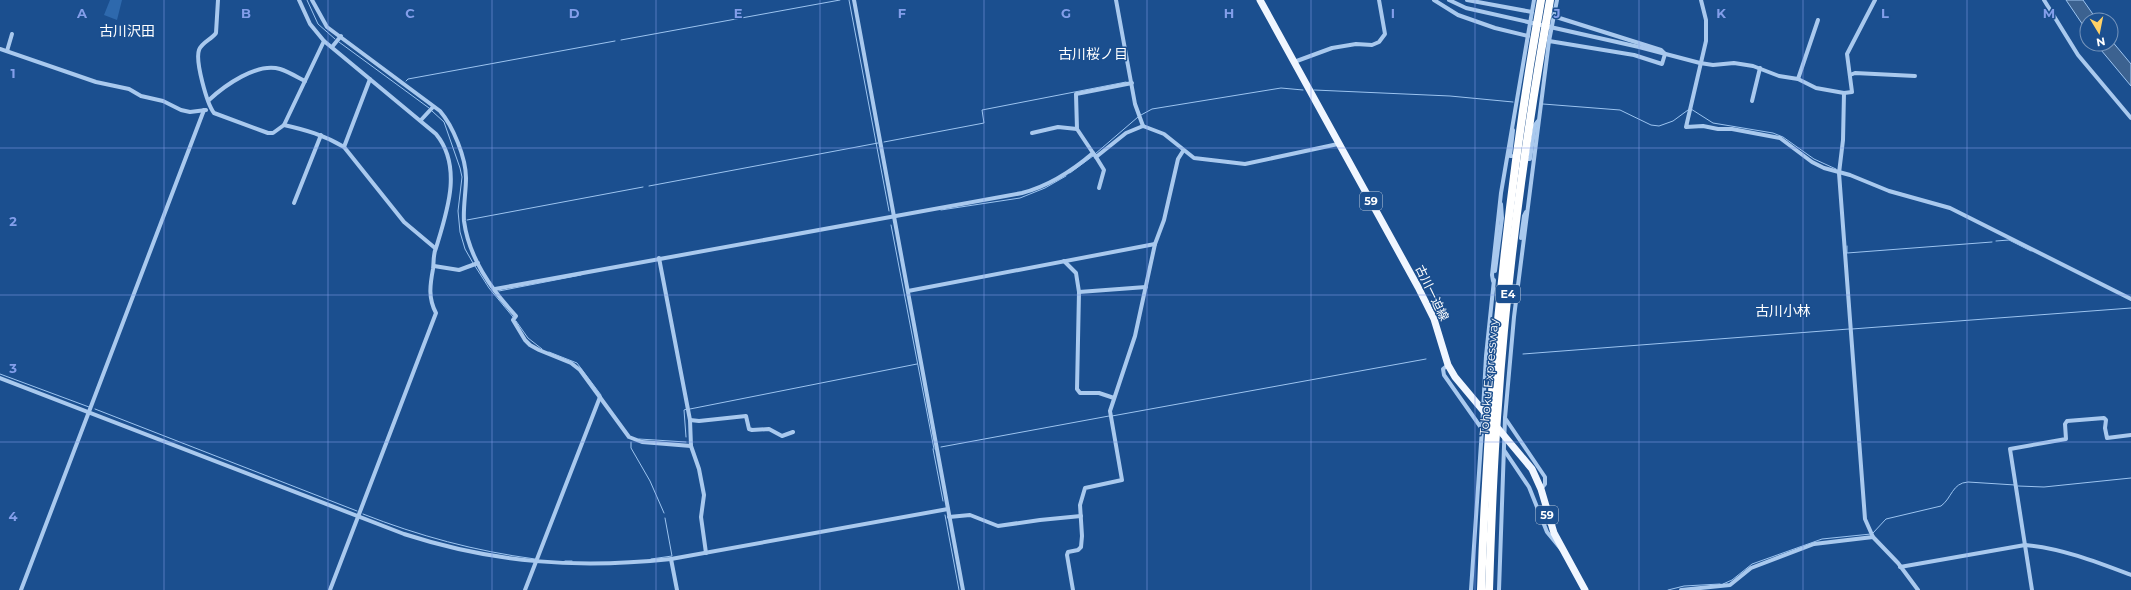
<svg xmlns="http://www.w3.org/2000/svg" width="2131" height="590" viewBox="0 0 2131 590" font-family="Montserrat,'Noto Sans JP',sans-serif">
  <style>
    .green { fill: #2e69ad }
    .water { fill: #3c6290; stroke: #9cc4f0 }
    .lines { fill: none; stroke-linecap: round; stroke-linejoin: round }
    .stream { stroke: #9cc4f0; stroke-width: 1 }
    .minor { stroke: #a9c9ee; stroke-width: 4 }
    .primary { stroke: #f0f6ff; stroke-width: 7 }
    .motorway { stroke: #fff; stroke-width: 8 }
    .grid { fill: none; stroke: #839eea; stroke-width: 1; stroke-opacity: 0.55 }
    .labels { text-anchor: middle; stroke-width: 3; stroke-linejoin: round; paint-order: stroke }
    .shield { fill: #1b4f8f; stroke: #bbcadd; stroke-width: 1 }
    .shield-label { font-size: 11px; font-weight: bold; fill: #fff }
    .street-label { font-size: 12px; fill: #fff; stroke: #1b4f8f }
    .quarter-label { font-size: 14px; fill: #fff; stroke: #1b4f8f }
    .grid-label { font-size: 13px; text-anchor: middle; font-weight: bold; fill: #839eea; stroke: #1b4f8f; stroke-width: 3; stroke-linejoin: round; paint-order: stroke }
  </style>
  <rect width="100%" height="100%" fill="#1b4f8f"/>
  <path class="green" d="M110,0H122L117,20L104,15Z"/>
  <g class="water">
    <path d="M2066,0H2083L2097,20H2087V31Z"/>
    <path d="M2111,40L2131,64V86L2096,44H2111Z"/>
  </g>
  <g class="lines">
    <g class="stream">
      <path d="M307,0L318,24L335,39"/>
      <path d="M849,0L889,211"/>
      <path d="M621,40L840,0"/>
      <path d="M339,42L429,108"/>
      <path d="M406,81L408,79L615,41"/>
      <path d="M1314,90L1450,96L1513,102"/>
      <path d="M1543,104L1620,110L1651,125L1659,126L1673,121L1688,110"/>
      <path d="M1691,109L1713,123L1773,133L1783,137L1814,159L1836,169"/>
      <path d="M432,111L444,122L460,168L462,177L458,211L460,232L465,249L473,263"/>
      <path d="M1141,115L1152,109L1281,88L1303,90"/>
      <path d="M884,142L984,123L982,110L1126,82"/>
      <path d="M1095,154L1138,117"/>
      <path d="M1070,173L1093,156"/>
      <path d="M649,186L878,143"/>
      <path d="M941,210L1020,198L1045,188L1066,176"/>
      <path d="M467,220L643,187"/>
      <path d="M891,225L934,449"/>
      <path d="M1996,241L2009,240L2031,251"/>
      <path d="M1847,246V253L1992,242"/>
      <path d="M475,266L489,288L513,317"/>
      <path d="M499,291L581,275"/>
      <path d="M516,321L528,338L542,349"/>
      <path d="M1852,329L2131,308"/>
      <path d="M549,352L577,363L601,395"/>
      <path d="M1523,354L1849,329"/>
      <path d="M0,374L89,407"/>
      <path d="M95,409L357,511"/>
      <path d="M690,409L917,364"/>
      <path d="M1112,416L1426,359"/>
      <path d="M686,437L684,410L687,409"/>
      <path d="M639,439L686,442"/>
      <path d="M631,442V448L650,481L664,513"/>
      <path d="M941,447L1109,416"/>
      <path d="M933,449L943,501"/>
      <path d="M2018,486L2044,487L2131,478"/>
      <path d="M363,514C419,536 475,551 535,559"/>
      <path d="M945,515L959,590"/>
      <path d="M1873,533L1886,519L1941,506C1952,498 1952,483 1968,482L2015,485"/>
      <path d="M651,559L672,556L665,518"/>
      <path d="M565,561H572"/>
      <path d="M1723,584L1732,580L1752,564L1822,539L1871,534"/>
      <path d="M1668,590L1684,586L1720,584"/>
    </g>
    <g class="minor">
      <path d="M218,0L216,33C211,40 202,42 199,50C195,61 207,104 214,113L268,133H273L284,125C306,130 324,135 344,147L404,222L435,248"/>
      <path d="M299,0L310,24L324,41L436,134C463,167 447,212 436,248C433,254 434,262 433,269C430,285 428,298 436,313L330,590"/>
      <path d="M312,0L327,27L440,111C453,126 466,158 466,178C466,192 463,207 464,221C469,258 491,289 516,316L513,320L525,340L530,345L539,350L571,363L580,370L629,437L642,442L691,446"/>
      <path d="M854,0L963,590"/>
      <path d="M1116,0L1135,104L1143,126"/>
      <path d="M1434,0L1458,15L1495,28L1528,36"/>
      <path d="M1449,0L1466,8L1639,47L1700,63L1713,65L1734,63L1753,66L1779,76L1798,79L1816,88L1844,93L1843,140L1839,173L1865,519L1873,537L1898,563L1918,590"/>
      <path d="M1467,0L1532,12"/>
      <path d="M1701,0L1706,20V41L1686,127L1703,126L1718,129H1732L1780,138L1812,162L1824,168L1850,175L1889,191L1950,208L2131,299"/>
      <path d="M2044,0L2078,55L2131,118"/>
      <path d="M1549,41L1557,0"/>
      <path d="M332,47L341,36"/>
      <path d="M0,49L96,82L129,89L141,96L163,101L181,110L190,112L206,110"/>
      <path d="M7,51L12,34"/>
      <path d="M1294,62L1332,48L1356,44L1372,45L1379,42L1385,34L1379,0"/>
      <path d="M1850,75L1855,73L1915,76"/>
      <path d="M1798,79L1818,20"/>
      <path d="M1844,93L1852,92L1847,54L1875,0"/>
      <path d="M209,100C224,86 257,62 280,69C289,72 297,77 305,81"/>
      <path d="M1752,101L1760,68"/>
      <path d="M421,120L433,107"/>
      <path d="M284,125L324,41"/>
      <path d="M1077,129L1076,94L1132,83"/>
      <path d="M1032,133L1058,127L1077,129L1093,153"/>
      <path d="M344,147L370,79"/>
      <path d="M1512,156H1510L1513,130"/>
      <path d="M1096,157L1104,170L1099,188"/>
      <path d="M1528,159H1530L1535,125L1538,121"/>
      <path d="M294,203L321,135"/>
      <path d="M1521,238L1524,216L1526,212"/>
      <path d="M659,258L690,420L691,446L699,469L704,495L701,517L706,553"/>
      <path d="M1064,261L1076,273L1079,292L1077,389L1080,393H1099L1114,398"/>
      <path d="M434,266L459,270L478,263"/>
      <path d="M1495,271L1502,218L1501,204"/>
      <path d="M1493,281L1492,275L1501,193L1534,0"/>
      <path d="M495,289L1022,193C1049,186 1072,171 1093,153L1096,157L1126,133L1143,126L1164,134L1194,158L1245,164L1338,144"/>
      <path d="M908,291L1155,244"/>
      <path d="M1079,292L1146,287"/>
      <path d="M1448,365L1443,369L1444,375L1482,429L1471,590"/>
      <path d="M0,378L404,534C494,563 577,569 671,559L948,509"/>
      <path d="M690,420L699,421L746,416L749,429L752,430L769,429L782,436L793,432"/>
      <path d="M1482,429L1486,356L1494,280"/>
      <path d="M1504,450L1529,487L1547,532L1561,549"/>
      <path d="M1541,489L1545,484V477L1505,418L1514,317L1549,41L1634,55L1662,64L1665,54L1661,50L1553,16"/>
      <path d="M949,517L970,515L998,526L1040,520L1081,516"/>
      <path d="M671,559L677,590"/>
      <path d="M1900,567L2025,545C2061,548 2097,562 2131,575"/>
      <path d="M21,590L204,110"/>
      <path d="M525,590L600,397"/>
      <path d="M1073,590L1067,555L1068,552L1078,550L1081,547L1082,536L1080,505L1085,488L1122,480L1110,411L1135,336L1155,244L1164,220L1178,159L1183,151"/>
      <path d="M1499,590L1505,418"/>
      <path d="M1681,590L1730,585L1751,568L1814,544L1873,537"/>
      <path d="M2032,590L2010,449L2066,439L2065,424L2067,421L2104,418L2106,420L2105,428L2107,438L2131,435"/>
    </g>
    <path class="primary" d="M1260,0L1418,287L1434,319L1448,365L1455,377L1532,469L1541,489L1554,533L1585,590"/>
    <g class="motorway">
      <path d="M1481,590C1488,392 1506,195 1541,0"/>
      <path d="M1489,590C1491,528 1493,467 1498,405C1507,270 1526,134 1550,0"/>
    </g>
  </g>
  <path class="grid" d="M164,0V590M328,0V590M492,0V590M656,0V590M820,0V590M984,0V590M1147,0V590M1311,0V590M1475,0V590M1639,0V590M1803,0V590M1967,0V590M0,148H2131M0,295H2131M0,442H2131"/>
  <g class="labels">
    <g class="shield">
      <rect x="1360" y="192" width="22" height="18" rx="3"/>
      <rect x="1496" y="285" width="24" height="18" rx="3"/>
      <rect x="1536" y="506" width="22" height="18" rx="3"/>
    </g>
    <g class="shield-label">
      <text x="1371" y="205">59</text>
      <text x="1508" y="298">E4</text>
      <text x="1547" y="519">59</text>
    </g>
    <g class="street-label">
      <text transform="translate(1432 293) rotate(64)" y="4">古川一迫線</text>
      <text transform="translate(1489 377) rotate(-85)" y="4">Tohoku Expressway</text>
    </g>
    <g class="quarter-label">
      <text x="127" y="36">古川沢田</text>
      <text x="1093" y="59">古川桜ノ目</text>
      <text x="1783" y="316">古川小林</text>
    </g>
  </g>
  <g class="grid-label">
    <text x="82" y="18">A</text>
    <text x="246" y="18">B</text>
    <text x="410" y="18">C</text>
    <text x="574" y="18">D</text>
    <text x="738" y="18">E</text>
    <text x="902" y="18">F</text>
    <text x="1066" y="18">G</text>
    <text x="1229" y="18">H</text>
    <text x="1393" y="18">I</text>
    <text x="1557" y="18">J</text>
    <text x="1721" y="18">K</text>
    <text x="1885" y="18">L</text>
    <text x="2049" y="18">M</text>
    <text x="13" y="78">1</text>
    <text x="13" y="226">2</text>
    <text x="13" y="373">3</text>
    <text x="13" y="521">4</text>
  </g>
  <g transform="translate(2099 32) rotate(170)"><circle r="19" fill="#1b4f8f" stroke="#7695bc"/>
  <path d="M0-3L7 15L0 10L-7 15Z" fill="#ffd166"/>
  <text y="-6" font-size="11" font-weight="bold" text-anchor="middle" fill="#ffffff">N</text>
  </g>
</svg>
